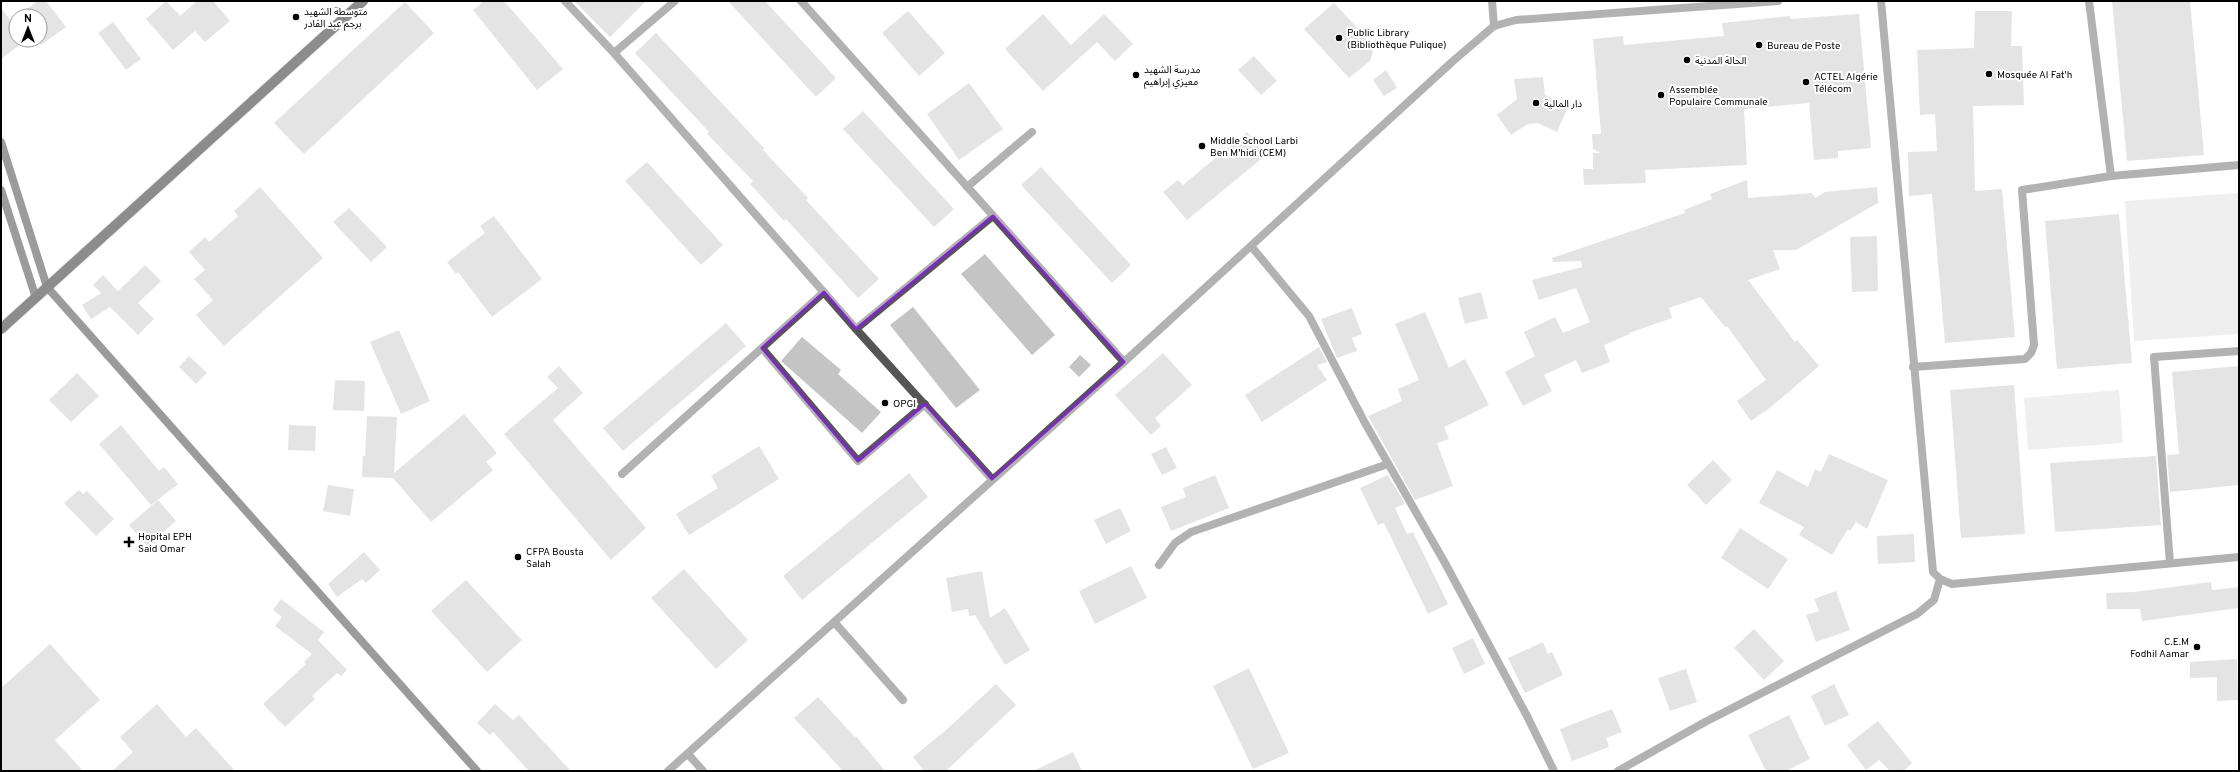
<svg xmlns="http://www.w3.org/2000/svg" width="2240" height="772" viewBox="0 0 2240 772" font-family="Overpass,'Noto Sans Arabic',sans-serif">
  <style>
    .green { fill: #dcdcdc }
    .building { fill: #c4c4c4 }
    .lines { fill: none; stroke-linecap: round; stroke-linejoin: round }
    .primary-casing { stroke: #dbdbdb; stroke-width: 12 }
    .street { stroke: #555; stroke-width: 8 }
    .secondary { stroke: #222; stroke-width: 8 }
    .primary { stroke: #000; stroke-width: 10 }
    .marked { fill: none; stroke: #7b2cbf; stroke-width: 3; stroke-linejoin: round }
    .poi-dot { fill: #000; stroke: #fff; stroke-width: 1.5 }
    .labels { text-anchor: middle; stroke-width: 4; stroke-linejoin: round; paint-order: stroke }
    .poi-label { font-size: 10px; fill: #000; stroke: #fff; text-anchor: start }
  </style>
  <rect width="100%" height="100%" fill="#fff"/>
  <g class="green">
    <path d="M2239,193V334L2134,341L2125,201Z"/>
    <path d="M2119,390L2123,443L2028,450L2024,398Z"/>
  </g>
  <g class="building">
    <path d="M38,1H46L66,27L41,45L37,40H40V16H17Z"/>
    <path d="M166,1L180,16L197,1H213L230,21L205,42L195,31L173,50L146,19Z"/>
    <path d="M484,1H504L563,69L537,90L473,10Z"/>
    <path d="M574,1H646L610,37Z"/>
    <path d="M728,1H765L836,78L816,97Z"/>
    <path d="M2112,1H2190L2204,155L2127,161Z"/>
    <path d="M405,2L434,33L304,154L274,123Z"/>
    <path d="M1334,3L1364,35L1373,52L1370,61L1349,78L1304,29Z"/>
    <path d="M1,8L11,21L16,17V40H26L1,59Z"/>
    <path d="M908,11L945,53L919,76L882,33Z"/>
    <path d="M1975,11H2012L2011,46H2022L2024,105L1973,106L1975,191L2002,189L2015,337L1945,343L1932,194L1909,196L1908,152L1937,151L1935,114L1920,115L1917,50L1974,48Z"/>
    <path d="M1043,14L1071,45L1104,14L1133,44L1115,61L1097,42L1043,91L1005,49Z"/>
    <path d="M1859,14L1871,148L1838,151V158L1814,160L1809,103L1744,109L1747,165L1645,170L1646,183L1584,185L1583,169H1593V153H1601L1593,149L1592,134H1601L1593,39L1623,36L1624,45L1724,36L1722,23L1790,16V19Z"/>
    <path d="M113,22L141,59L126,70L98,33Z"/>
    <path d="M656,33L764,148L763,150L808,198L806,200L879,279L858,298L786,219L784,221L750,184L753,181L707,134L709,132L635,53Z"/>
    <path d="M1254,56L1277,81L1261,95L1238,70Z"/>
    <path d="M1386,70L1397,88L1384,96L1373,80Z"/>
    <path d="M1543,77L1545,95L1568,107L1557,132L1538,123L1528,124L1511,135L1497,115L1517,99L1514,79Z"/>
    <path d="M969,83L1003,129L959,160L927,114Z"/>
    <path d="M863,111L954,209L934,227L843,129Z"/>
    <path d="M1247,132L1266,155L1187,220L1163,192L1178,180L1183,185Z"/>
    <path d="M647,162L723,245L701,265L625,181Z"/>
    <path d="M1041,167L1131,265L1112,283L1021,185Z"/>
    <path d="M1747,180L1748,198L1812,193L1815,198L1825,192L1877,187L1878,203L1796,250H1773L1780,269L1748,280L1795,342L1797,340L1819,366L1771,407L1751,421L1737,401L1766,380L1727,326L1725,327L1701,297L1669,308L1672,318L1629,333L1630,334L1604,345L1610,362L1582,373L1576,360L1544,375L1552,391L1523,406L1505,372L1535,356L1524,332L1555,317L1563,333L1590,322L1576,288L1539,300L1532,280L1582,267L1581,261L1553,262L1552,258L1685,213L1684,210L1712,199L1710,194Z"/>
    <path d="M260,187L323,258L224,346L196,315L213,300L194,279L205,270L189,252L205,237L209,242L238,216L234,211Z"/>
    <path d="M349,208L387,247L371,262L333,222Z"/>
    <path d="M2119,214L2132,363L2057,369L2045,221Z"/>
    <path d="M494,216L542,279L492,317L458,272L456,274L447,262L485,233L480,226Z"/>
    <path d="M1877,236L1878,291L1852,292L1850,237Z"/>
    <path d="M985,254L1055,335L1032,355L961,274Z"/>
    <path d="M145,265L161,281L138,303L154,319L138,335L110,307L91,319L82,305L101,293L93,285L103,275L118,291Z"/>
    <path d="M1481,292L1488,318L1465,324L1458,298Z"/>
    <path d="M913,307L980,390L956,408L890,325Z"/>
    <path d="M1352,308L1362,334L1352,338L1357,351L1337,358L1321,319Z"/>
    <path d="M1425,312L1449,368L1465,359L1489,405L1444,427L1449,439L1437,443L1453,486L1415,500L1368,416L1402,401L1398,389L1419,380L1395,324Z"/>
    <path d="M726,323L746,346L623,451L603,428Z"/>
    <path d="M399,330L430,401L401,414L370,342Z"/>
    <path d="M802,337L841,370L838,374L881,412L862,433L781,361Z"/>
    <path d="M1319,347L1327,362L1317,365L1327,380L1262,422L1245,395Z"/>
    <path d="M1163,353L1192,385L1155,418L1161,426L1151,435L1115,395Z"/>
    <path d="M1080,355L1091,365L1079,377L1069,367Z"/>
    <path d="M189,356L207,373L196,384L179,367Z"/>
    <path d="M559,366L583,393L553,420L646,528L611,560L504,434L558,388L547,377Z"/>
    <path d="M2239,366V485L2170,492L2167,455L2179,454L2172,372Z"/>
    <path d="M77,373L99,396L71,422L49,400Z"/>
    <path d="M335,380L365,381L364,411L333,410Z"/>
    <path d="M2014,385L2025,534L1961,538L1950,390Z"/>
    <path d="M464,414L497,453L486,462L493,470L431,522L393,478L362,477L363,456H365L367,416L397,417L394,473Z"/>
    <path d="M121,425L159,471L164,467L178,484L151,505L99,444Z"/>
    <path d="M289,425L316,426L315,451L288,450Z"/>
    <path d="M759,446L779,479L689,535L676,514L718,488L711,476Z"/>
    <path d="M1166,447L1177,468L1162,475L1151,454Z"/>
    <path d="M1829,454L1888,480L1867,529L1856,522L1850,531L1848,529L1832,555L1799,535L1804,527L1759,503L1777,470L1808,487L1815,469L1821,472Z"/>
    <path d="M2156,456L2161,525L2055,532L2050,463Z"/>
    <path d="M1713,460L1732,480L1706,505L1687,485Z"/>
    <path d="M909,473L928,497L802,600L783,576Z"/>
    <path d="M1215,475L1229,508L1171,531L1161,507L1186,497L1183,488Z"/>
    <path d="M1388,475L1405,504L1395,508L1407,534L1413,532L1448,604L1428,614L1384,523L1378,525L1360,488Z"/>
    <path d="M328,485L354,489L350,516L323,511Z"/>
    <path d="M79,490L83,494L87,491L114,519L96,536L64,503Z"/>
    <path d="M158,500L176,521L147,546L129,525Z"/>
    <path d="M1120,508L1131,531L1106,544L1094,520Z"/>
    <path d="M1740,528L1788,559L1768,589L1721,558Z"/>
    <path d="M1914,534L1915,562L1878,564L1877,536Z"/>
    <path d="M364,552L380,570L366,583L362,579L337,597L328,584Z"/>
    <path d="M1131,566L1147,598L1095,624L1079,591Z"/>
    <path d="M684,569L748,640L716,669L651,598Z"/>
    <path d="M982,571L990,618L1005,608L1030,650L1005,665L975,615L969,616L968,609L952,612L946,578Z"/>
    <path d="M466,580L522,640L487,672L431,611Z"/>
    <path d="M2211,582L2212,590L2239,587V608L2142,621L2140,609H2107L2106,593L2134,592Z"/>
    <path d="M1836,591L1850,630L1816,642L1806,615L1819,611L1814,599Z"/>
    <path d="M281,599L324,632L318,640L347,670L341,676L337,673L312,696L315,699L285,727L263,704L306,664L304,662L312,654L275,626L282,617L273,610Z"/>
    <path d="M1754,629L1784,661L1764,680L1734,648Z"/>
    <path d="M1473,638L1485,664L1464,674L1452,648Z"/>
    <path d="M1543,642L1548,654L1552,652L1563,675L1525,693L1508,658Z"/>
    <path d="M50,644L100,700L55,740L83,771H1V688Z"/>
    <path d="M2237,659L2238,700L2217,701V677L2190,678V662Z"/>
    <path d="M1249,668L1289,753L1253,769L1213,686Z"/>
    <path d="M1686,669L1697,702L1670,711L1658,678Z"/>
    <path d="M996,684L1016,705L946,771H924L913,757L946,730Z"/>
    <path d="M1834,684L1849,715L1825,726L1811,696Z"/>
    <path d="M818,697L855,737L856,736L885,771H843L794,718Z"/>
    <path d="M157,704L186,737L196,728L235,771H112L133,752L120,737Z"/>
    <path d="M495,704L513,720L519,715L571,771H529L493,732L490,735L477,723Z"/>
    <path d="M1612,709L1622,732L1606,738L1609,747L1572,761L1560,729Z"/>
    <path d="M1789,715L1810,759L1786,771H1766L1748,735Z"/>
    <path d="M1878,721L1912,763L1904,771H1890L1879,760L1866,770L1847,745Z"/>
    <path d="M1073,752L1082,771H1033Z"/>
  </g>
  <g class="lines">
    <g class="primary-casing">
      <path id="primary" d="M1,329L363,1"/>
    </g>
    <g class="street">
      <path d="M565,1L614,53L856,329L992,479"/>
      <path d="M801,1L1124,362"/>
      <path d="M1492,1L1494,26"/>
      <path d="M1881,1L1933,572L1940,579L1952,584L2239,557"/>
      <path d="M2089,1L2111,176"/>
      <path d="M614,53L675,1"/>
      <path d="M967,187L1032,132"/>
      <path d="M1251,246L1309,316L1365,423L1445,563L1527,716L1554,771"/>
      <path d="M856,329L993,216"/>
      <path d="M762,348L858,461L925,404"/>
      <path d="M1913,367L2025,359L2031,353L2034,345L2022,190L2111,176L2239,165"/>
      <path d="M622,474L824,292"/>
      <path d="M2170,563L2154,357L2239,351"/>
      <path d="M1159,565L1175,543L1191,532L1388,464"/>
      <path d="M835,623L903,700"/>
      <path d="M688,754L703,771"/>
      <path d="M668,771L1124,362L1453,61L1494,26L1516,20L1778,1"/>
      <path d="M1618,771L1705,722L1917,614L1934,600L1940,579"/>
    </g>
    <g class="secondary">
      <path d="M1,142L47,287L477,771"/>
      <path d="M1,190L36,298"/>
    </g>
    <use href="#primary" class="primary"/>
  </g>
  <path d="M0 0H2240V772H0ZM993,216L1124,362L992,479L925,404L858,461L762,348L824,292L856,329Z" fill="#fff" fill-opacity=".55" fill-rule="evenodd"/>
  <path class="marked" d="M993,216L1124,362L992,479L925,404L858,461L762,348L824,292L856,329Z"/>
  <g class="poi-dot">
    <circle cx="296" cy="17" r="4"/>
    <circle cx="1339" cy="38" r="4"/>
    <circle cx="1759" cy="45" r="4"/>
    <circle cx="1687" cy="60" r="4"/>
    <circle cx="1989" cy="74" r="4"/>
    <circle cx="1136" cy="75" r="4"/>
    <circle cx="1806" cy="82" r="4"/>
    <circle cx="1661" cy="95" r="4"/>
    <circle cx="1536" cy="103" r="4"/>
    <circle cx="1202" cy="146" r="4"/>
    <circle cx="885" cy="403" r="4"/>
    <path d="M127 536h4v4h4v4h-4v4h-4v-4h-4v-4h4z"/>
    <circle cx="518" cy="557" r="4"/>
    <circle cx="2197" cy="647" r="4"/>
  </g>
  <g class="labels">
    <g class="poi-label">
      <text x="304" y="15">متوسطة الشهيد<tspan x="304" dy="12">برجم عبد القادر</tspan></text>
      <text x="1347" y="36">Public Library<tspan x="1347" dy="12">(Bibliothèque Pulique)</tspan></text>
      <text x="1767" y="49">Bureau de Poste</text>
      <text x="1695" y="64">الحالة المدنية</text>
      <text x="1144" y="73">مدرسة الشهيد<tspan x="1144" dy="12">معيزي إبراهيم</tspan></text>
      <text x="1997" y="78">Mosquée Al Fat'h</text>
      <text x="1814" y="80">ACTEL Algérie<tspan x="1814" dy="12">Télécom</tspan></text>
      <text x="1669" y="93">Assemblée<tspan x="1669" dy="12">Populaire Communale</tspan></text>
      <text x="1544" y="107">دار المالية</text>
      <text x="1210" y="144">Middle School Larbi<tspan x="1210" dy="12">Ben M'hidi (CEM)</tspan></text>
      <text x="893" y="407">OPGI</text>
      <text x="138" y="540">Hopital EPH<tspan x="138" dy="12">Said Omar</tspan></text>
      <text x="526" y="555">CFPA Bousta<tspan x="526" dy="12">Salah</tspan></text>
      <text x="2189" y="645" text-anchor="end">C.E.M<tspan x="2189" dy="12">Fodhil Aamar</tspan></text>
    </g>
  </g>
  <rect width="2240" height="772" fill="none" stroke="#000000" stroke-width="4"/>
  <g transform="translate(28 28)"><circle r="19" fill="#ffffff" stroke="#999999"/>
  <path d="M0-3L7 15L0 10L-7 15Z" fill="#000000"/>
  <text y="-6" font-size="11" font-weight="bold" text-anchor="middle" fill="#000000">N</text>
  </g>
</svg>
